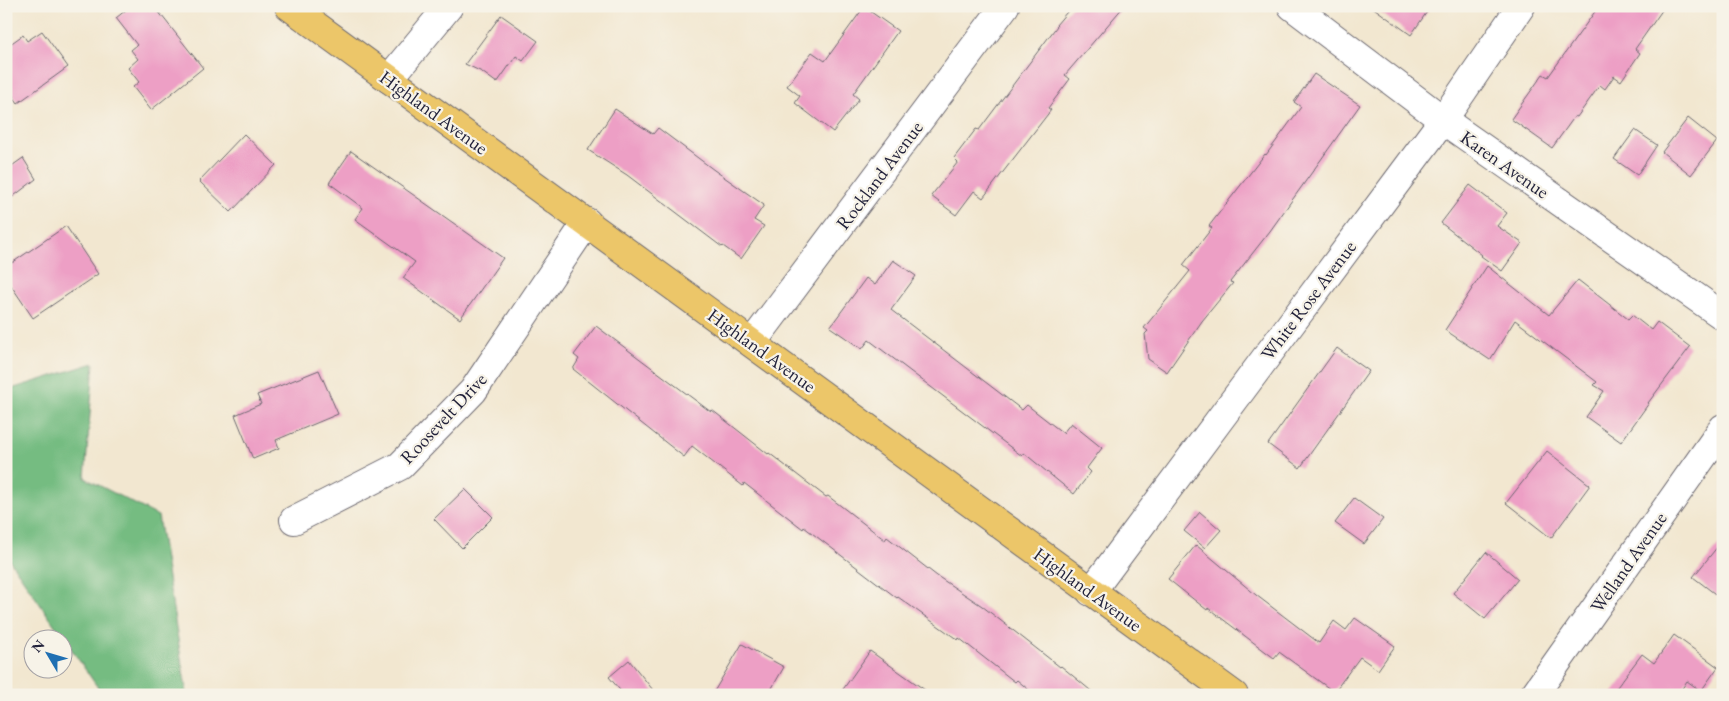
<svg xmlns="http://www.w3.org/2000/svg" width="1729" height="701" viewBox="0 0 1729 701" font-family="'EB Garamond',serif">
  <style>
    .forest { fill: #74bc81; stroke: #4b6f5e }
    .building { fill: #ed9fc5 }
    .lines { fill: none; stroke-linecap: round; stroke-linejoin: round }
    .minor-casing { stroke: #6b676f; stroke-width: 30 }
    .major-casing { stroke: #6b676f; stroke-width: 30 }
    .minor { stroke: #fff; stroke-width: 28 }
    .major { stroke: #ecc669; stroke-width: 28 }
    .labels { text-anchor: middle; stroke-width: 4.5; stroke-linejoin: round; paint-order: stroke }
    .street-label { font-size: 19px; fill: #22223b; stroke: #f7f3e8 }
  </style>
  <rect width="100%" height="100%" fill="#f7f3e8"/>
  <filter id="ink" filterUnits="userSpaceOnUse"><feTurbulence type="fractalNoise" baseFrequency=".02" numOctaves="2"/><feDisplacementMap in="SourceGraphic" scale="10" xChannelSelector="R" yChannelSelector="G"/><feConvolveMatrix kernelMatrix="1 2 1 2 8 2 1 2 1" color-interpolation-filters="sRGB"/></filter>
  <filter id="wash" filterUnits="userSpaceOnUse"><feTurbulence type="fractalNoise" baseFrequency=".0096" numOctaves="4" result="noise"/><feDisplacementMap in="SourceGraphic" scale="20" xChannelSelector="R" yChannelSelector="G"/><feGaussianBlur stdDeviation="1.12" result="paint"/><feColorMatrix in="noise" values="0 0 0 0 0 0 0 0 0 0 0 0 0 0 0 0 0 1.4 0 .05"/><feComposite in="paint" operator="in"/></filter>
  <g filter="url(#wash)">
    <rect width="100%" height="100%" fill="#f2e7d0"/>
    <path class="forest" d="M94,363L85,478L158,516L187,695H103L6,555V388L8,390Z"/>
    <g id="blocks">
      <g class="building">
        <path d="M131,6H154L203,68L151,110L133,87L139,82L128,68L138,59L131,50L137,45L116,18Z"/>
        <path d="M1072,6H1124L1065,75L1070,79L1048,108L1051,110L983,198L974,191L956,215L931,196L958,162L954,158L976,129L979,130L1057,26L1056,25Z"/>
        <path d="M1371,6H1431L1411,35Z"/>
        <path d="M1599,6H1665L1635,49L1640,53L1621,81L1614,76L1605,89L1600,85L1577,117L1575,116L1552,148L1511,119L1543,74L1548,77Z"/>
        <path d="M864,7L898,31L853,94L859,99L833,132L795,103L800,96L787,86L812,52L825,61Z"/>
        <path d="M501,15L538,41L523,61L516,56L497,83L482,72L465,64Z"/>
        <path d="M42,31L68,67L18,103L6,86V47L23,35L27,41Z"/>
        <path d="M1314,74L1360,105L1270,231L1230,282L1233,283L1202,321L1167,372L1148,359L1145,334L1148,331L1144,328L1190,271L1183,265L1212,228L1209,226L1265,154L1266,155L1301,107L1294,102Z"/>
        <path d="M615,109L653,134L658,128L714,170L764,205L754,220L764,226L741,259L723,246L722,247L627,175L588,150Z"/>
        <path d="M1688,118L1717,141L1691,175L1662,152Z"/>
        <path d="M1635,130L1657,145L1637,175L1614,159Z"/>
        <path d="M244,134L276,165L231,212L199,181Z"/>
        <path d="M351,151L503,258L460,319L403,278L415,262L355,219L363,208L329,183Z"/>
        <path d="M23,158L36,179L6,202V170Z"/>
        <path d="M1470,185L1507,213L1497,226L1522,243L1502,271L1481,256L1482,255L1441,223Z"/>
        <path d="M66,226L98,274L33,318L6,278V267Z"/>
        <path d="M893,260L916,276L891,310L1022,410L1027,405L1063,433L1071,423L1102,448L1087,468L1091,472L1074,494L1024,453L1022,456L869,340L862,349L830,327L866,278L875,285Z"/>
        <path d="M1487,266L1549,315L1578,280L1628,319L1632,315L1651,330L1657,322L1690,347L1648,403H1649L1621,442L1586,417L1604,391L1594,385L1597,382L1515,320L1490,360L1445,330Z"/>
        <path d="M596,326L711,412L712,410L768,454L769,453L826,497L828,496L885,540L887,537L937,576L982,606L1060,667L1061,666L1096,695H1035L1017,680L1015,682L959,638L958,640L898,597L897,598L804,527L803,529L744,483L743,486L692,446L684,457L573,369L579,359L574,355Z"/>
        <path d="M1337,348L1369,371L1300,468L1268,444Z"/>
        <path d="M319,370L338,414L276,440L279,448L253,459L235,415L261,404L257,395Z"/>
        <path d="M1547,451L1590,485L1551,538L1506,503Z"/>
        <path d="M465,489L493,517L462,548L434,519Z"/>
        <path d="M1354,498L1383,519L1364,544L1335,523Z"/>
        <path d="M1200,512L1221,530L1205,548L1184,531Z"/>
        <path d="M1723,540V600L1693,577Z"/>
        <path d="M1196,545L1256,595L1319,643L1334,621L1346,630L1355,618L1395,646L1378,670L1360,657L1334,692L1279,652L1274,658L1208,608L1207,610L1168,579Z"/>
        <path d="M1486,552L1518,579L1485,619L1453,593Z"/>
        <path d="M1674,635L1718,667L1701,691L1687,681L1678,695H1611L1642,654L1654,663Z"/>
        <path d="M742,644L784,667L768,695H712Z"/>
        <path d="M870,651L932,695H839Z"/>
        <path d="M629,660L657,695H624L609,677Z"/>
      </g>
    </g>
  </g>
  <g filter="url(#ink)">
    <use href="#blocks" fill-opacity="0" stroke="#6b676f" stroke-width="1"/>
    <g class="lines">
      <g class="minor-casing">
        <g id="minor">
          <path d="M1292,6L1443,120L1723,316"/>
          <path d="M389,79L449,6"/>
          <path d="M752,343L1005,6"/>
          <path d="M294,520L400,466L473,391L587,222"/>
          <path d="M1091,592L1443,120L1521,6"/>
          <path d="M1534,695L1723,428"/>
        </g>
      </g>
      <g class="major-casing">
        <path id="major" d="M289,6L1234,695"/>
      </g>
      <use href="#minor" class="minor"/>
      <use href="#major" class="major"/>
    </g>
  </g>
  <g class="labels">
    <g class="street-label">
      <text transform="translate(434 112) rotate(36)" y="7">Highland Avenue</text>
      <text transform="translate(1505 164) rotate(35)" y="7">Karen Avenue</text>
      <text transform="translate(879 175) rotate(-53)" y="7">Rockland Avenue</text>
      <text transform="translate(1308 300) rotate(-53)" y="7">White Rose Avenue</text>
      <text transform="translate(762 350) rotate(36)" y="7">Highland Avenue</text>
      <text transform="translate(443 418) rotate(-47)" y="7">Roosevelt Drive</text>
      <text transform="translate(1628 562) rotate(-55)" y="7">Welland Avenue</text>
      <text transform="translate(1088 589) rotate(36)" y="7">Highland Avenue</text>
    </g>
  </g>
  <rect width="1729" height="701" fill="none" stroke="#f7f3e8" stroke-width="25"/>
  <g transform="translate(48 654) rotate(308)"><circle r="24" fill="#f7f3e8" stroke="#a29fa3"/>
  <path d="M0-4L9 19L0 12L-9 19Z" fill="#1f6fb2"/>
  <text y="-8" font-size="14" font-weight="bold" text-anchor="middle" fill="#22223b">N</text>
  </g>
</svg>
